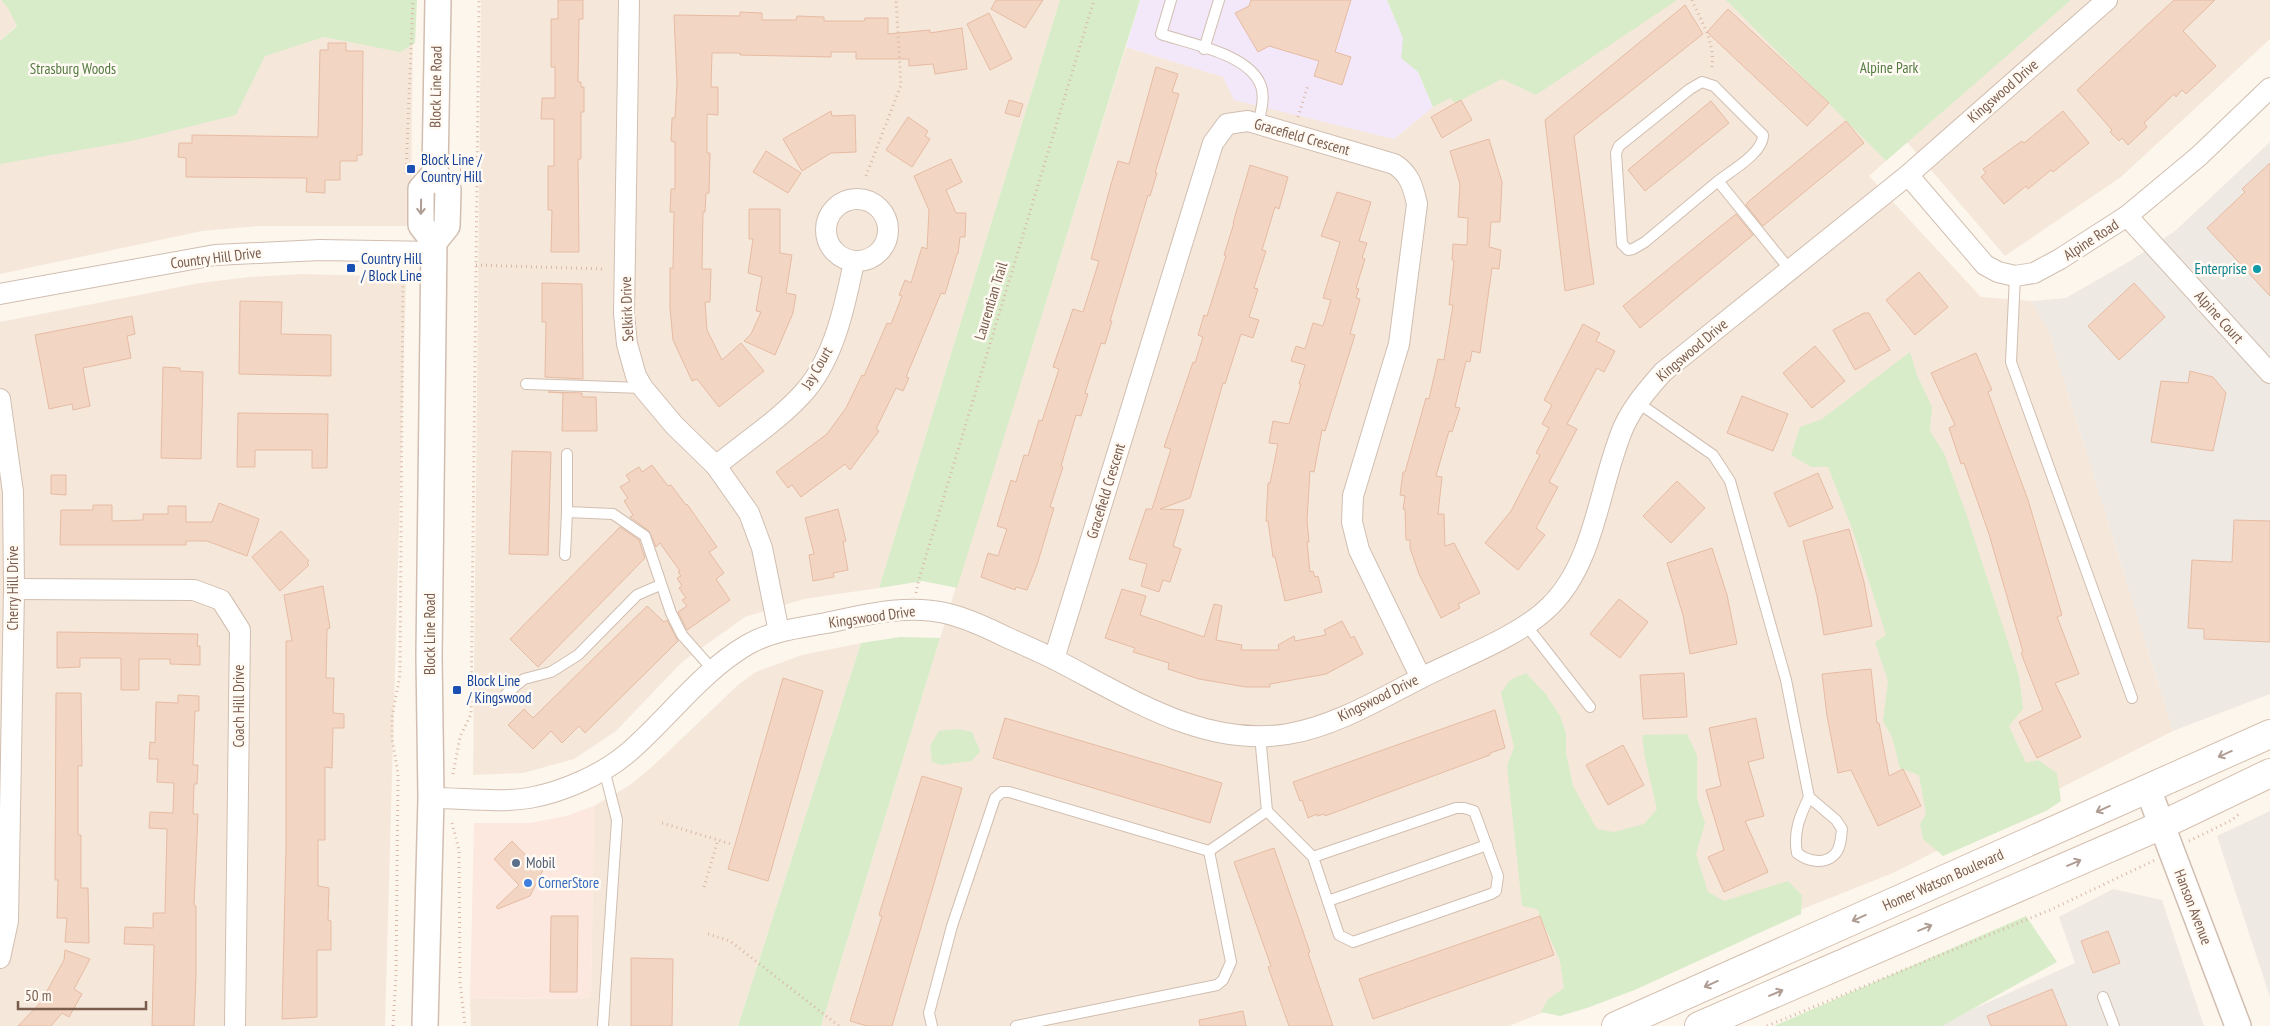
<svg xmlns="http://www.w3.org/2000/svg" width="2270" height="1026" viewBox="0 0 2270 1026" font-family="'PT Sans Narrow',sans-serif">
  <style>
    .residential { fill: #f5e8da }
    .commercial { fill: #fde8e0 }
    .industrial { fill: #efe9e4 }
    .education { fill: #f3e8fa }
    .green { fill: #d8ecc9 }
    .building { fill: #f3d5c3; stroke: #e6bba3 }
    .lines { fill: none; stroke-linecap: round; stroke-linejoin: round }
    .service-casing { stroke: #d1beb0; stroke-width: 12 }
    .minor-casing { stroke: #d1beb0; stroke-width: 22 }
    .tertiary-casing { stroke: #d1beb0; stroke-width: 28 }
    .secondary-casing { stroke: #d6c0b0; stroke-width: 30 }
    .path { stroke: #d9b8a5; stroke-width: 3; stroke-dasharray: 1 4; stroke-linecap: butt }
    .service { stroke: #fff; stroke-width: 10 }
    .minor { stroke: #fff; stroke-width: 20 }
    .tertiary { stroke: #fff; stroke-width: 25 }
    .secondary { stroke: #fff; stroke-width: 28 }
    .oneway { stroke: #af9d94 }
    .transit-dot { fill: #1a4fb4; stroke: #fffaf3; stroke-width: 2 }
    .culture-dot { fill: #0f9aa8; stroke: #fffaf3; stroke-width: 2 }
    .service-dot { fill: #5c6f8a; stroke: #fffaf3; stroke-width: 2 }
    .shop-dot { fill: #3f7fe0; stroke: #fffaf3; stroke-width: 2 }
    .labels { text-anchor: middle; stroke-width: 5; stroke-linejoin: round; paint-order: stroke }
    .park-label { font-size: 15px; fill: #537a41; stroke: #fffaf3 }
    .street-label { font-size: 15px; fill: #7a5c4d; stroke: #fffaf3 }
    .transit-label { font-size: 15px; fill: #164399; stroke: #fffaf3; text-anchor: start }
    .culture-label { font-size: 15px; fill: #0d838f; stroke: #fffaf3; text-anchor: end }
    .service-label { font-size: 15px; fill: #4e5e75; stroke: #fffaf3; text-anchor: start }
    .shop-label { font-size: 15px; fill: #366cbe; stroke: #fffaf3; text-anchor: start }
  </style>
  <rect width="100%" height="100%" fill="#fdf6ec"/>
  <g class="residential">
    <path d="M0,0H13L27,16L0,41Z"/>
    <path d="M413,0L411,220L406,226H258L202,231L0,274V146L163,14Z"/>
    <path d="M481,0H1060L879,588L804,599L745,617L682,662L616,731L574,759L523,773L473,775Z"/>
    <path d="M1628,0H1727L1886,161L1869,176L1981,297L2031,301L2048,329L2173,731L1893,873L1509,1026H821L940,638L1126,47L1224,77L1394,139L1433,107Z"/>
    <path d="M2071,0H2270V39L2121,177L2005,256L1907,142Z"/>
    <path d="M302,274L406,277L385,1026H0V322L200,283L249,277Z"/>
    <path d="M861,643L738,1026H471L470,999L591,998L594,806L630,785L653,766L739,684L756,672L802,655Z"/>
  </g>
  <path class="commercial" d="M594,806L591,998L470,999L474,823H530L566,816Z"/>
  <g class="industrial">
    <path d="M2270,142V694L2173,731L2048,329L2031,301L2066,298L2130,261L2175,231Z"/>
    <path d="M2270,811V997L2217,836Z"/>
    <path d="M2113,889L2162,900L2204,1026H1936L2075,963L2059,917Z"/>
  </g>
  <path class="education" d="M1140,0H1387L1433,107L1394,139L1234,100L1223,77L1126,47Z"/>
  <g class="green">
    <path d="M1,0H417L415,43L400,52L324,37L265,56L236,115L132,141L0,164V41L17,26L8,8Z"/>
    <path d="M1060,0H1140L957,588L923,581L879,588Z"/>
    <path d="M1387,0H1677L1536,95L1502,79L1455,103L1450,98L1433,107L1418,72L1401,58L1403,38Z"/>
    <path d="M1726,0H2071L1886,161Z"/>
    <path d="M1910,352L1917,375L1932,407L1930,431L1944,453L1966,513L2019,676L2023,709L2009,726L2026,763L2038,760L2057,773L2061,801L2046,811L1943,856L1923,839L1920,824L1926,814L1919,775L1900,768L1892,737L1883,721L1888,681L1875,642L1886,635L1853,531L1828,467H1811L1791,455L1800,427L1822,419Z"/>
    <path d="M900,637L940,638L821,1026H738L861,643Z"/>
    <path d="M1526,673L1545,693L1560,716L1566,733V753L1573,786L1597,829L1614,832L1644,824L1657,809L1645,758L1642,735L1687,734L1697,755V799L1705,823L1696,854L1708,892L1724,901L1788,881L1802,895L1801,914L1637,989L1587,1008L1560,1016L1541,1012L1548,999L1564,988L1560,961L1537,909L1522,906L1507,766L1514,747L1501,693L1510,680Z"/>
    <path d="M958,729L972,732L980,751L972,761L941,765L932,762L930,746L939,731Z"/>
    <path d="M2026,916L2057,962L1942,1026H1774Z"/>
  </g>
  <g class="building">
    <path d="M558,0H583V19H579L578,82H581V87H584V112H581V159H578L579,252H551L552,210H548V166H554V119H541L542,98H555V67H551V19H558Z"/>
    <path d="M996,0H1043L1025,28L991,9Z"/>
    <path d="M1251,0H1351L1335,52L1351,57L1342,85L1314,76L1319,61L1269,46L1258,52L1235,13L1249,6Z"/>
    <path d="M2174,0H2215L2183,31L2216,66L2186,94L2182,90L2176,97L2174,94L2144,123L2147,127L2128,145L2122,138L2119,141L2110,132L2112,130L2077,90Z"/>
    <path d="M1685,5L1703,34L1574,136L1594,284L1565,291L1545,120Z"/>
    <path d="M1728,9L1829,103L1807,126L1707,32Z"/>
    <path d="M740,12L762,13V20H796L797,16L824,17V21H864L865,18H888V34L930,30V33L962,28L967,69L935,74L933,64L909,66V59H856V52H831V57L740,55V53H712L711,87H718V115L707,114V153H710L709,193H706L705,212H703L702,269H711L710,302H705L707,330L722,360L741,343L764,371L719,407L697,379L692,381L673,340L670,308V268H673L674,212H670L671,189H675V142L671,141L672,118H675L677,83L674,15L740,16Z"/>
    <path d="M989,13L1012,59L990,70L967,24Z"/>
    <path d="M328,43H346V51H363L362,155H357V161H340V180H325V193L306,192L307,178L186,177V158L178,157L179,143H192V135L318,137L320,50H328Z"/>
    <path d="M1156,67L1178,74L1172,92L1179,94L1155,173H1157L1150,196L1148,195L1110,321H1112L1105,344L1101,343L1085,393L1088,394L1081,416L1076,415L1061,466L1063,467L1050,507L1054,508L1037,565L1027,590L1016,587L1015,590L981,577L988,553L998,556L1007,529L997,526L1011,480L1016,482L1024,455L1028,456L1039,420L1042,421L1059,369L1053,367L1073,309L1083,312L1099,261L1091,259L1111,184L1118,161L1129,164Z"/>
    <path d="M1009,100L1023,104L1019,117L1005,113Z"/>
    <path d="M1461,100L1472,120L1442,138L1431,117Z"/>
    <path d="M1711,101L1729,123L1645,191L1628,170Z"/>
    <path d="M831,111L832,116L855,115L856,152L831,153L802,171L783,139Z"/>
    <path d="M2063,111L2089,143L2053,172L2051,170L2028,189L2026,186L2004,204L1981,177L1986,173L1983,169L2022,141L2024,143Z"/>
    <path d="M908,117L928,131L925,136L930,139L912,167L886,150Z"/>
    <path d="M1846,121L1864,143L1763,226L1746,205L1748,202Z"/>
    <path d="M1489,139L1502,182L1500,222H1491L1489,247L1501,250L1499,269L1492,268L1480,353L1472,351L1470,362L1466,361L1455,407L1460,408L1452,432L1449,431L1436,476L1442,477L1438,514H1444L1445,546L1454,543L1480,593L1458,604L1460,608L1441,618L1419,574L1410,548V540H1406L1405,509H1403L1405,496L1400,495L1403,472H1405L1426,398L1429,399L1438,359L1444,360L1453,305H1449L1454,261L1452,260L1453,244L1467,245L1468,218L1458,217L1460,184L1450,151Z"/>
    <path d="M766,151L801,173L788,193L753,172Z"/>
    <path d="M951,159L962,182L946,190L956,213H966L965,237H960L958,254H957L945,294L941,293L906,377L909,378L903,391L896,388L876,429L879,431L850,470L845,464L801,497L792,485L788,488L776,472L827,434L846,408L862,375L864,376L887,323L891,324L902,296L899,295L905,280L911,283L922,247L927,249L929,210L914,176Z"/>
    <path d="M2270,163V296L2207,228L2245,192L2242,189Z"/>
    <path d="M1250,165L1288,177L1279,209L1275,207L1262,250L1266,251L1254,288L1258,289L1249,317L1259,320L1253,338L1241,334L1225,384L1223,383L1190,498L1160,509L1184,510L1173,546L1181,549L1170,582L1163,580L1159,592L1141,586L1147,564L1129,559L1146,509H1152L1171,449L1164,447L1193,362L1195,363L1203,337L1198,335L1204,315L1207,316L1226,256L1224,255L1234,223H1233Z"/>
    <path d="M1337,192L1371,202L1359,241L1367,243L1362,258L1365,259L1356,288L1359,289L1356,298L1360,299L1350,334L1355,335L1325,431L1322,430L1314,472L1310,471L1307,520L1309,542H1307L1310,572L1313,571L1315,577L1318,576L1322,592L1285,601L1275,557H1273L1268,521H1266L1268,483H1270L1278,444L1269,443L1273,421L1289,424L1301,384H1299L1305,365L1291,361L1296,346L1305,349L1313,323L1323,326L1331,300L1323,298L1340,242L1321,236Z"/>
    <path d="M749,209H780V253L792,255L786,293L796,295L793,313L775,355L744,341L751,334L761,312L756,311L762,277L748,273L753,239H749Z"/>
    <path d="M1736,214L1753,235L1640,328L1623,306Z"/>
    <path d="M1919,272L1948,307L1915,335L1886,300Z"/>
    <path d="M542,283L582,284L583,379L545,377L546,322H542Z"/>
    <path d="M2134,283L2165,317L2119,360L2088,326Z"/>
    <path d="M240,301L282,302L281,334L331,335V376L239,374Z"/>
    <path d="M1864,313H1869L1890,350L1855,370L1833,330Z"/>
    <path d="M132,316L135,334L127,336L131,358L83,368L90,406L73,410L72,404L49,409L35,335Z"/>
    <path d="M1583,324L1600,333L1596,341L1615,351L1604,372L1597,368L1567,424L1577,429L1549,482L1558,487L1536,528L1545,535L1518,570L1485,543L1511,511L1540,455L1536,453L1549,428L1542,424L1552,405L1544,400Z"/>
    <path d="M1815,346L1845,381L1812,408L1783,373Z"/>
    <path d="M1976,353L1992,390L1988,392L2028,500L2062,615L2057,617L2079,674L2055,683L2081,737L2037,758L2019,722L2043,710L2021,653L2023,652L1989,534L1964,463L1961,464L1949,428L1955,425L1931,373Z"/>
    <path d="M163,367L180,368V371L203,372L201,459L161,458Z"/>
    <path d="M2190,371L2213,377L2226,393L2213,451L2151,442L2161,381L2188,383Z"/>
    <path d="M548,392L582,393V397H596L597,431H562L563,393Z"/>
    <path d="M1742,396L1788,414L1773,451L1727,433Z"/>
    <path d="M238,413L328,414L327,468H312V450H255V467H237Z"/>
    <path d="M512,451L551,452L548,555L509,554Z"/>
    <path d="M652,465L668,486L671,485L686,505L687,504L717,547L709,552L724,573L716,579L730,600L687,630L678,612L687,606L682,600L686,598L679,588L682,586L677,578L681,576L678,572L680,571L660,543L656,547L649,531L630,517L633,515L624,501L628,498L620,487L630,481L626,475L639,467L642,472Z"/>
    <path d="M1818,473L1833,508L1789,527L1774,493Z"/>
    <path d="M51,475H66V495L51,494Z"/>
    <path d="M1677,481L1705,508L1671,543L1643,516Z"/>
    <path d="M219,503L259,519L247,556L207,541H186V545H60L61,510H93V505H112V521L143,520V514H168V506H186V522H212Z"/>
    <path d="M838,509L846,541L843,542L848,570L833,573L834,577L813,581L809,555L814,554L805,518Z"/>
    <path d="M2234,520L2270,521V642L2204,639V629L2188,628L2192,560L2232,562Z"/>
    <path d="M620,527L639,540L645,558L538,667L510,639Z"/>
    <path d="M1849,529L1864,582L1872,626L1824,635L1817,596L1803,541Z"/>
    <path d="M281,531L309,561L307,563L309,565L280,591L252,557Z"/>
    <path d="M1712,548L1727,595L1737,644L1690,654L1683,615L1667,563Z"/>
    <path d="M323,586L330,628L327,629L326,678H334L333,713L344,714V728H333L332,768L325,767V840H318V886L329,888L328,920L331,921V950H317V1017L282,1019L286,848V641H292L284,595Z"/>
    <path d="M1122,589L1146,596L1140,615L1204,637L1214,604L1222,606L1216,640L1242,645L1241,650H1279L1278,645L1294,636L1295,641L1326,635L1324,630L1342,621L1351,638L1354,636L1363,654L1326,674L1270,684V687H1246L1199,679L1168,669L1169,663L1133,652L1135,648L1105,638Z"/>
    <path d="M1619,599L1648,622L1620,658L1590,634Z"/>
    <path d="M647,606L664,622L667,620L678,641L585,733L579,726L562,743L551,731L533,749L508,725L524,709L533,718Z"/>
    <path d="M57,632L198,634L197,646H200V665L170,664V659H139V690H121V658H80V667L57,668Z"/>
    <path d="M1871,669L1877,723H1879L1889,776L1903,769L1921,806L1878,826L1851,770L1838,773L1827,716L1822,674Z"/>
    <path d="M1684,673L1687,717L1643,719L1640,675Z"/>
    <path d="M783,678L823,691L768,881L728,869Z"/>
    <path d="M56,693H81L82,766H78V835H81V888H88L89,943L65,942L67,918H57L58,880H55Z"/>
    <path d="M178,695L199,696V711H195L193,765H198L197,784H194L193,814H198L194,905L196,906V975L194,1026H152L154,945L124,944L125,927L153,928V913H165L167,829L149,828L150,812L173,813L174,783L157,782L158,759H149L150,742L155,743L156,702L178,703Z"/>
    <path d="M1495,710L1505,748L1490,753V755L1325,816L1324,814L1317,816V814L1308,818L1302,800L1300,801L1293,782Z"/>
    <path d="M1005,718L1222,783L1210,823L993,758Z"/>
    <path d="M1756,718L1764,758L1748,762L1764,816L1745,821L1768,872L1724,892L1708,857L1724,850L1706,790L1721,786L1709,728Z"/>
    <path d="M1623,745L1644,785L1608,805L1586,765Z"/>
    <path d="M922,776L962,788L892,1026H867L850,1021L882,916L879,915Z"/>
    <path d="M512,841L538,868L536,870L547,862L530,896L498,909L496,907L519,885L494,859Z"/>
    <path d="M1274,848L1310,952L1308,953L1333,1026H1289L1268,967L1271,966L1234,862Z"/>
    <path d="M551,916H578L577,992H550Z"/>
    <path d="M1540,916L1554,955L1373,1019L1359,979Z"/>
    <path d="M2108,931L2120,963L2093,973L2081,941Z"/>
    <path d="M65,950L90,959L74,989L82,994L69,1017L62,1013L51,1026H18L41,1002L64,960Z"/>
    <path d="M631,958L673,959L672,1026H631Z"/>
    <path d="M2052,989L2067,1026H1991L1987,1016Z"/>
    <path d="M1243,1011L1246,1026H1200L1199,1020Z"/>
  </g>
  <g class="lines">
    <g class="service-casing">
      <g id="service">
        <path d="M1171,0L1161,34C1190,44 1250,54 1261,86C1265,98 1261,111 1258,124"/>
        <path d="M1204,49L1219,0"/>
        <path d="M1718,181C1731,171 1764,152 1763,135L1714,86L1702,82L1690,89L1619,146L1616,153L1622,244L1628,250L1633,249L1645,242L1718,181L1790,270"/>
        <path d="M2015,276L2011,362L2132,698"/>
        <path d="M526,384L643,388"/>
        <path d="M1637,402L1713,455L1730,481L1786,680L1809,797L1836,820L1842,829C1841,837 1841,849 1834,855C1824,865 1807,861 1797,853C1793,832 1800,816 1809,797"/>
        <path d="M567,454V512L613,514L645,536L671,613L682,635L713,670"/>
        <path d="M565,555L567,512"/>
        <path d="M1526,625L1590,707"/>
        <path d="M506,694L524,679L551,672L578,655L637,595L660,585"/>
        <path d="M1267,811L1313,857L1339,935L1353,942L1491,894L1496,891L1498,876L1474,811L1464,808H1456L1313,857"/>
        <path d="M1209,851L1267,811L1260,735"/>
        <path d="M1328,901L1487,845"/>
        <path d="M2103,997L2114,1026"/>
        <path d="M603,1026L617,820L604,769"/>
        <path d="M932,1026L929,1013L952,926L995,798L1002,792H1009L1209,851"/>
        <path d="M1016,1026L1217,985L1223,980L1231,962L1209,851"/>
      </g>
    </g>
    <g class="minor-casing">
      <g id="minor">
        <path d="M629,0L624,314L627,344L636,376L643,388L674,425L716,466L749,513L762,548L779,632"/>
        <path d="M1908,175L1985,265L1998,272L2015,276L2034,273L2060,259L2127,216L2199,156L2270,88"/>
        <circle cx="857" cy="230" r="31"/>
        <path d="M2127,216L2270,373"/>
        <path d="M0,294L215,255L320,250L434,252"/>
        <path d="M0,399L13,492L14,589L8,921L0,958"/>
        <path d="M716,466C746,441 781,419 806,390C835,355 845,305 854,262"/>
        <path d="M14,589L194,590L221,600L240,630L235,1026"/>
        <path d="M1054,659L1213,143L1227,124L1248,121L1394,164C1409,173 1413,186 1417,204L1399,344L1353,496L1352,522L1359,550L1421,678"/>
        <path d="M431,798C463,798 497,803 529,798C563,792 604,774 630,751C670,716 701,672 747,645C771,631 799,628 826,623C865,615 906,604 945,613C967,618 988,628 1008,638C1024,645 1040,652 1056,660C1128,697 1203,748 1288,734C1335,726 1378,700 1419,679C1460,658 1519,637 1550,606C1596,561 1599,483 1624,426C1634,405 1648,389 1663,372L1908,175L2107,0"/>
      </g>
    </g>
    <g class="tertiary-casing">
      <g id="tertiary">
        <path d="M434,242L447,226L448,189L435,173"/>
        <path d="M2148,789L2238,1026"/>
        <path d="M425,1026L431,798L429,656L434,242L421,225V189L435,173L438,0"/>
      </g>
    </g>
    <g class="secondary-casing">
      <g id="secondary">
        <path d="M1616,1026L2270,734"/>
        <path d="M1699,1026L2162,825L2270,773"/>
      </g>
    </g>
    <g class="path">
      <path d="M1692,0C1702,23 1717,45 1711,71"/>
      <path d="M1298,117L1308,85"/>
      <path d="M460,170H477"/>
      <path d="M406,174L413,0"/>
      <path d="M866,176L901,85L896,0"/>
      <path d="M476,265L604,269"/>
      <path d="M916,593L919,579L1094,0"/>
      <path d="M453,774L460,737L471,714L479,0"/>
      <path d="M452,823L459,850L460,982L465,1026"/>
      <path d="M662,823L731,844"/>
      <path d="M2189,841L2232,820L2240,813"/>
      <path d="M704,887L718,840"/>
      <path d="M708,934L730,941L839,1026"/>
      <path d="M393,1026L396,975L398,774L392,738V717L400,675L403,268"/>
      <path d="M1767,1026L2050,910L2155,860"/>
    </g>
    <use href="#service" class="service"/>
    <use href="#minor" class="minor"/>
    <use href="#tertiary" class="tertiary"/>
    <use href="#secondary" class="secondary"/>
  </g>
  <defs><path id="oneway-shaft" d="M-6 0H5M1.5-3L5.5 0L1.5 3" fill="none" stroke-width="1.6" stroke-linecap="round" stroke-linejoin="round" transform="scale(1.25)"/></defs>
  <g class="oneway">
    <use href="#oneway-shaft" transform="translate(421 207) rotate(91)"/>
    <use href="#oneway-shaft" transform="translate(2225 754) rotate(156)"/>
    <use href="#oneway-shaft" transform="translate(2103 809) rotate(156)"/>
    <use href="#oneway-shaft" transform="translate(2074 863) rotate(-23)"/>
    <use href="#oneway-shaft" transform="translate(1859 918) rotate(156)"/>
    <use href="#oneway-shaft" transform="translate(1925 928) rotate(-23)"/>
    <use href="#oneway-shaft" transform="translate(1711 984) rotate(156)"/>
    <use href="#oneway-shaft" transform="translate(1776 993) rotate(-23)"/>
  </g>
  <g class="transit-dot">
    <rect x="406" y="164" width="10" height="10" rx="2.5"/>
    <rect x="346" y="263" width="10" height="10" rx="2.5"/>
    <rect x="452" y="685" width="10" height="10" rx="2.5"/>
  </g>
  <circle class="culture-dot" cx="2257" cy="269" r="5"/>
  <circle class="service-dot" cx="516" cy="863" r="5"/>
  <circle class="shop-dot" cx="528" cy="883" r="5"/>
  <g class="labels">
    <g class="park-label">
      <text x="1889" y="73">Alpine Park</text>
      <text x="73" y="74">Strasburg Woods</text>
    </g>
    <g class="street-label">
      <text transform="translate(436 87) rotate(-89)" y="5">Block Line Road</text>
      <text transform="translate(2003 91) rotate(-41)" y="5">Kingswood Drive</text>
      <text transform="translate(1302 137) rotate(16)" y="5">Gracefield Crescent</text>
      <text transform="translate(2091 240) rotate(-33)" y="5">Alpine Road</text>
      <text transform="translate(216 258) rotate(-7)" y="5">Country Hill Drive</text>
      <text transform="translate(991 301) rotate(-73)" y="5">Laurentian Trail</text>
      <text transform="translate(627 309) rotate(-92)" y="5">Selkirk Drive</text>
      <text transform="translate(2219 317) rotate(48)" y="5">Alpine Court</text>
      <text transform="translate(1692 350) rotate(-40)" y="5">Kingswood Drive</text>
      <text transform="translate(817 368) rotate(-60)" y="5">Jay Court</text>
      <text transform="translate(1106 491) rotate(-73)" y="5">Gracefield Crescent</text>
      <text transform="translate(13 588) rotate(-90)" y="5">Cherry Hill Drive</text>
      <text transform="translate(872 617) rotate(-8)" y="5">Kingswood Drive</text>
      <text transform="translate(430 634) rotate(-90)" y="5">Block Line Road</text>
      <text transform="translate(1378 698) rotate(-26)" y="5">Kingswood Drive</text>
      <text transform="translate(239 706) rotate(-90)" y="5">Coach Hill Drive</text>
      <text transform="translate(1943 880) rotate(-24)" y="5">Homer Watson Boulevard</text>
      <text transform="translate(2193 907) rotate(69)" y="5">Hanson Avenue</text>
    </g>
    <g class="transit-label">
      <text x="421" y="165">Block Line /<tspan x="421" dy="17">Country Hill</tspan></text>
      <text x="361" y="264">Country Hill<tspan x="361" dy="17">/ Block Line</tspan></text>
      <text x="467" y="686">Block Line<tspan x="467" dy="17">/ Kingswood</tspan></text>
    </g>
    <g class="culture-label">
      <text x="2247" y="274">Enterprise</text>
    </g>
    <g class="service-label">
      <text x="526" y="868">Mobil</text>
    </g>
    <g class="shop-label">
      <text x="538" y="888">CornerStore</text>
    </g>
  </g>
  <path d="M18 1001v8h128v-8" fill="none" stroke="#7a5c4d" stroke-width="2.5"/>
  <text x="25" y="1001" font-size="15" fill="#7a5c4d" stroke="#fffaf3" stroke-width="4" paint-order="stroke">50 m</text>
</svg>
